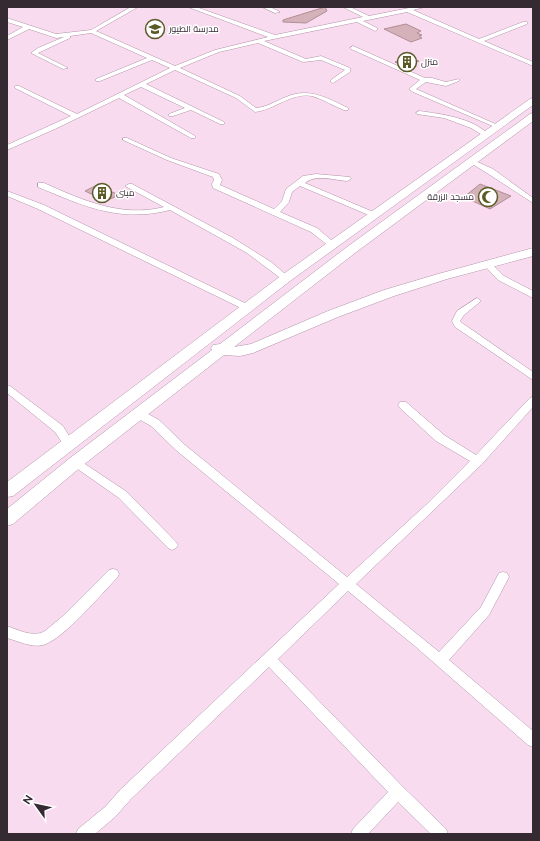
<svg xmlns="http://www.w3.org/2000/svg" width="540" height="841" viewBox="0 0 540 841" font-family="Raleway,Cairo,sans-serif">
  <style>
    .building { fill: #d5b1b9; stroke: #b08e95 }
    .lines { fill: none; stroke-linecap: round; stroke-linejoin: round }
    .street-casing { stroke: #b195a8; stroke-width: 1 }
    .secondary-casing { stroke: #b195a8; stroke-width: 1 }
    .street { fill: #fff; fill-rule: evenodd }
    .secondary { fill: #fff; fill-rule: evenodd }
    .labels { text-anchor: middle; stroke-width: 3; stroke-linejoin: round; paint-order: stroke }
    .far-poi-label { font-size: 9px; fill: #352a32; stroke: #fff; text-anchor: start }
  </style>
  <rect width="100%" height="100%" fill="#f9dbf0"/>
  <g class="building">
    <path d="M325,7L327,11L306,23L283,22V20Z"/>
    <path d="M406,24L421,31L417,33L422,35L419,36L422,38L411,42L384,29Z"/>
    <path d="M405,57L419,61L406,67L395,62Z"/>
    <path d="M480,184L511,196L490,209L464,197Z"/>
    <path d="M97,185L119,195L106,201L85,191Z"/>
  </g>
  <g class="lines">
    <g class="street-casing">
      <g id="street">
        <path d="M131,7H138L96,31L175,66L215,50L268,37L188,7H196L275,35L363,17L343,7H350L369,16L414,7H425L413,10L479,39L523,22H527V24L484,41L533,62V66L407,12L363,21L377,28V30L375,31L357,22L264,41L306,59L321,56L350,68V72L333,83L331,82V80L345,70L321,60L303,62L258,43L219,52L180,68L240,96L256,108C267,107 276,101 286,97C309,87 327,98 348,108V110H344C333,106 323,99 312,96C292,92 274,110 255,112L236,98L175,70L146,84L224,122V124H220L191,110L173,116H169V114L185,108L141,87L124,95L195,136V138H191L119,98L55,129L7,150V145L71,116L15,88V86H19L77,114L170,68L152,60L100,81H96V79L147,58L91,33L70,36V38L38,53L68,68L63,69L31,53L38,48L64,37L56,38L29,29L7,40V36L23,27L7,22V18L56,34L91,30Z"/>
        <path d="M262,7H270L280,12L275,13Z"/>
        <path d="M353,46L425,78H432L446,82L459,79V81L446,86L426,82L416,89L500,126L495,127L413,92L409,89L420,80L351,49L350,48Z"/>
        <path d="M419,111C442,114 473,118 489,135L484,136L471,128L444,118L417,114L416,113Z"/>
        <path d="M123,138H127L171,158L219,174L222,180L220,185L274,209L282,201L286,189L303,176L316,174L350,177L351,179L347,181C334,180 315,174 305,183L378,214L374,216H371L300,186L292,192L289,202L280,212L317,228L337,245L336,247H330L311,232L213,188L212,184L214,180L213,177L167,160L123,140Z"/>
        <path d="M471,159L493,169L533,198V203L487,173L469,162V160Z"/>
        <path d="M38,183H44C82,200 122,218 164,207L125,186L129,184H132L233,238L271,262L290,278L286,281L283,280L247,253L170,210C120,223 83,206 38,187Z"/>
        <path d="M7,191L44,205L251,306L252,308L251,310H245L38,209L7,196Z"/>
        <path d="M487,261L490,262L504,276L533,291V298L498,280L483,264Z"/>
        <path d="M477,298L481,301L464,315L460,321L462,323L533,372V380L455,327L452,321L457,311Z"/>
        <path d="M7,385L10,386L63,426L74,444L73,447H65L55,432L7,393Z"/>
        <path d="M533,397V407L482,464L356,584L439,652L481,607L499,573L503,572L507,573L509,577L489,615L449,660L533,731V747L528,745L416,647L348,591L278,659L403,787L446,829L448,834H431L398,802L368,834H351L353,829L388,792L269,667L131,799L115,817L95,834H76L78,829L105,807L121,789L339,584L177,451L151,426L135,417L134,414L135,411H143L159,420L185,445L347,577L427,504L470,461L436,441L400,408L398,405L400,402H406L444,435L476,455L530,398Z"/>
        <path d="M76,458L127,492L176,542L178,545L176,548L172,550L168,548L119,498L72,465L71,462L72,459Z"/>
        <path d="M113,569L117,570L119,574L117,578C101,594 64,639 43,645C32,648 18,641 7,638V626C18,630 34,638 45,631L63,616L109,570Z"/>
      </g>
    </g>
    <g class="secondary-casing">
      <g id="secondary">
        <path d="M533,98V105L290,281L13,496L7,497V482L282,275L530,99Z"/>
        <path d="M533,113V121L355,253L234,347L251,344L328,311L384,290L438,274L533,248V256L447,279L394,296L338,317L253,353L240,356L224,355L82,466L13,524L7,526V509L70,458L212,350L211,348L213,345L220,344L347,247L530,114Z"/>
      </g>
    </g>
    <use href="#street" class="street"/>
    <use href="#secondary" class="secondary"/>
  </g>
  <defs>
    <g id="school-ring" transform="scale(1)"><circle r="9.5" fill="#fff" stroke="#5b5a26" stroke-width="1.5"/><path d="M0-5L7-2L0 1L-7-2ZM-4 1L0 2.5L4 1V4Q0 6-4 4Z" fill="#5b5a26"/></g>
    <g id="building-ring" transform="scale(1)"><circle r="9.5" fill="#fff" stroke="#5b5a26" stroke-width="1.5"/><path d="M-4-6H4V6H1V3H-1V6H-4ZM-2.5-4.3h1.7v1.8h-1.7ZM.8-4.3h1.7v1.8H.8ZM-2.5-1h1.7V.8h-1.7ZM.8-1h1.7V.8H.8Z" fill="#5b5a26"/></g>
    <g id="mosque-ring" transform="scale(1)"><circle r="9.5" fill="#fff" stroke="#5b5a26" stroke-width="1.5"/><path d="M3.5-4.9A6 6 0 1 0 3.5 4.9A5 5 0 1 1 3.5-4.9Z" fill="#5b5a26"/></g>
  </defs>
  <g fill-rule="evenodd">
    <use href="#school-ring" x="155" y="29"/>
    <use href="#building-ring" x="407" y="62"/>
    <use href="#building-ring" x="102" y="193"/>
    <use href="#mosque-ring" x="488" y="197"/>
  </g>
  <g class="labels">
    <g class="far-poi-label">
      <text x="169" y="32">مدرسة الطيور</text>
      <text x="421" y="65">منزل</text>
      <text x="116" y="196">مبنى</text>
      <text x="474" y="200" text-anchor="end">مسجد الزرقة</text>
    </g>
  </g>
  <rect width="540" height="841" fill="none" stroke="#352a32" stroke-width="16"/>
  <g transform="translate(36 805) rotate(303)" stroke="#ffffff" stroke-width="3" paint-order="stroke">
  <path d="M0-3L7 15L0 10L-7 15Z" fill="#352a32"/>
  <text y="-6" font-size="11" font-weight="bold" text-anchor="middle" fill="#352a32">N</text>
  </g>
</svg>
